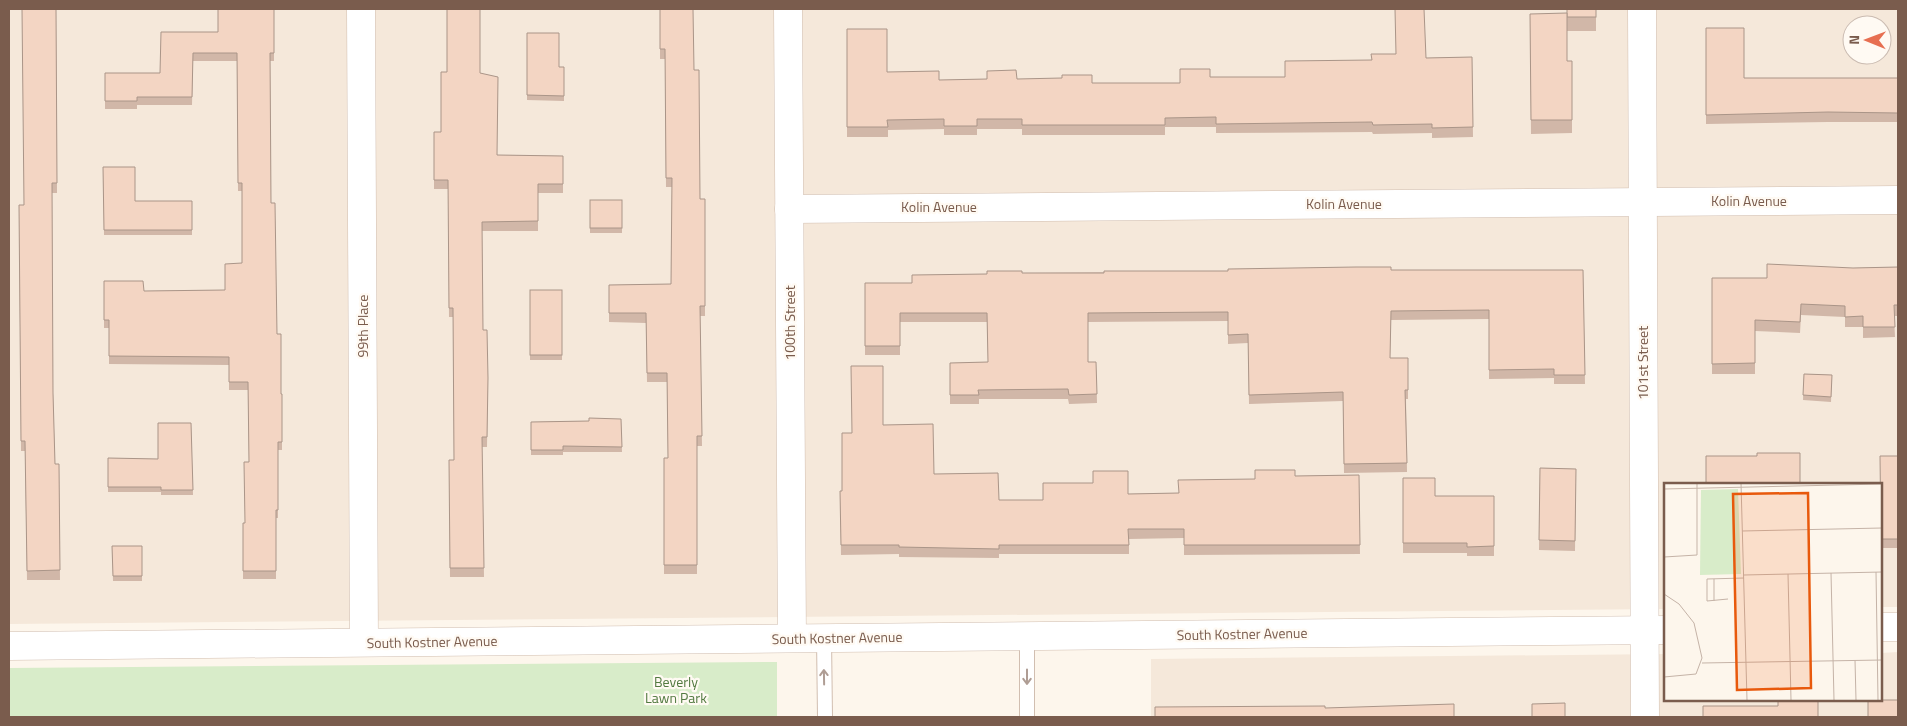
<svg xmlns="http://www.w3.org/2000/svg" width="1907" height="726" viewBox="0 0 1907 726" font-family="'Titillium Web',sans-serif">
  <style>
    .residential { fill: #f5e8da; fill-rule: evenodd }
    .green { fill: #d8ecc9 }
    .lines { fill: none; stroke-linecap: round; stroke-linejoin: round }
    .lane-casing { stroke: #d1beb0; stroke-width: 16 }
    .street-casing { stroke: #d1beb0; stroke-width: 29 }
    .lane { stroke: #fff; stroke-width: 14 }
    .street { stroke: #fff; stroke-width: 28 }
    .wall { fill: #d1b7a8 }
    .building { fill: #f3d5c3; stroke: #aa9588 }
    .oneway { stroke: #af9d94 }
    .labels { text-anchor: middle; stroke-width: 4.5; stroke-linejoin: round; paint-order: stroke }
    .street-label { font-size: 14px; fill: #7a5c4d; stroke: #fffaf3 }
    .park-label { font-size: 14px; fill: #537a41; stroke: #fffaf3 }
    .inset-road { fill: none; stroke: #c5b3a7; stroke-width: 1 }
    .view { fill: #e8590c; fill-opacity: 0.15; stroke: #e8590c; stroke-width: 2.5 }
    .inset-edge { fill: none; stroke: #7a5c4d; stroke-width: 2.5 }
  </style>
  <rect width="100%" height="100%" fill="#fdf6ec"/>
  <g class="residential">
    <path d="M9,9H1898V607H1881V485H1666V609L9,624ZM1852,25H1882V55H1852Z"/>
    <path d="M1898,652V717H1151V659L1666,654V700H1881V653Z"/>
  </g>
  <path class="green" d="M777,662V717H9V668Z"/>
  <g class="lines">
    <g class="lane-casing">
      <g id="lane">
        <path d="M824,638L825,717"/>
        <path d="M1027,717V636"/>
      </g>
    </g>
    <g class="street-casing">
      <g id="street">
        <path d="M361,9L364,642"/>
        <path d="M788,9L792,638"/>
        <path d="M1642,9L1645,717"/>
        <path d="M789,209L1898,200"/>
        <path d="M1881,627H1898"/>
        <path d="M9,646L1666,630"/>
      </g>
    </g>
    <use href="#lane" class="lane"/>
    <use href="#street" class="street"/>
  </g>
  <g class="wall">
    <path d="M56,9L57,193H52L53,393L55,464H59L60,580H27L25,451H21L19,205H24Z"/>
    <path d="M274,9V61H270L271,203L277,334L281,394H282V450H278V518H276V579H243V523H245L249,462L248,390H229V365L109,364V328H104V281L144,291L225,290L242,263V191H238L237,61H193L192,105H137V109H105V73H160L218,32Z"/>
    <path d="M660,9L694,70L700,199H705V316H700L702,446H697V574H664V458H668L667,382H647L646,323L609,322V285L671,284L672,187H666L665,59H660Z"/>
    <rect x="1567" y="9" width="29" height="22"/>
    <path d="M1530,14L1567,61H1572V133L1531,134Z"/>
    <path d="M1706,28L1744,78H1898V122H1828L1706,124Z"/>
    <path d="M847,29L887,72L939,80L1017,79L1092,83H1180L1210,77H1285L1372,60L1426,58L1472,57L1473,137L1432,138V133L1373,134L1372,132L1216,133V127H1165V135H1022V129H977V135H944V129L888,130V137H847Z"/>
    <path d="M527,33L559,67H564V101L527,100Z"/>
    <path d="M480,73L497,155L563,156V193H538V231H482L483,330L488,378L487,447H482L484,577H450L449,460H454L453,317H449L448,189H434V132H441Z"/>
    <path d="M103,167L135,201H192V235H104Z"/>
    <rect x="590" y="200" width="32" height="33"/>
    <path d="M1898,267V316H1894L1895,337L1863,338V327H1845V317L1801,315L1800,333L1755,331V374H1712V278H1767L1853,268Z"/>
    <path d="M1391,270H1583L1585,384H1554V378L1489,379V319L1391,320L1390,358H1408V399H1406L1407,472L1344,473L1343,401L1249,404L1248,343L1228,344V321L1088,322V362H1096L1097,403L1069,404L1068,399H979V404H950V363L988,362L987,322H900V355H865V283H912L1022,273Z"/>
    <rect x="530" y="290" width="32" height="70"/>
    <path d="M1804,374L1832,375L1831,402L1803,400Z"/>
    <path d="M621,419L622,452H563V455H531V422L589,421Z"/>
    <path d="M191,423L193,495H161V492H108V458L158,459Z"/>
    <path d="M883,425L934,474L999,500H1043L1128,494L1178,493L1255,479L1295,476L1359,475L1360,554L1184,555V538L1129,539V554H999V558L899,557V554L841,555L840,491H842L852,433Z"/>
    <path d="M1898,456V548H1881V485Z"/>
    <path d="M1540,468L1576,469L1575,551L1539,550Z"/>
    <path d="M1403,478L1435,496H1494V556H1467V553H1403Z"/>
    <path d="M112,546H142V581H113Z"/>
  </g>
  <g class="building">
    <path d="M22,9H56L57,183H52L53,393L55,464H59L60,570L27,571L25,441H21L19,205H24Z"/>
    <path d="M218,9H274V53H270L271,203H275L277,334H281V394H282V442H278V510H276V571H243V523H245L244,462H249L248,382H229V357L109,356V320H104V281H143L144,291L225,290V264L242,263V183H238L237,53H193L192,97H137V101H105V73H160L161,32H218Z"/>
    <path d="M447,9H480V73L498,77L497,155L563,156V184H538V221L482,222L483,330H487L488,378L487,437H482L484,568H450L449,460H454L453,308H449L448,180H434V132H441V72H447Z"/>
    <path d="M660,9H693L694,70H699L700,199H705V306H700L702,436H697V565H664V458H668L667,373H647L646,313H609V285L671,284L672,178H666L665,49H660Z"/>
    <path d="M1395,9H1424L1426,58L1472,57L1473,127L1432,128V124L1373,125L1372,122L1216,124V117L1165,118V125H1022V119H977V126H944V119L887,120L888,127H847V29H887V72L939,71V80L987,79V71L1016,70L1017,79L1062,78V75H1092V83H1180V69H1210V77H1285V61L1372,60L1371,54H1396Z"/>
    <rect x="1567" y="9" width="29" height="8"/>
    <path d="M1567,13V61H1572V120H1531L1530,14Z"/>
    <path d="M1706,28H1744V78H1898V113L1828,112L1706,115Z"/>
    <path d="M527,33H559V67H564V96L527,95Z"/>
    <path d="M103,167H135V201H192V230H104Z"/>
    <rect x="590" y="200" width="32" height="28"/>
    <path d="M1767,264L1853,268L1898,267V305H1894L1895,327H1863V316L1845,317V306L1801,304L1800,322L1755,320V363L1712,364V278H1767Z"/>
    <path d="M1356,267H1391V270H1583L1585,375H1554V369L1489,370V310L1391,311L1390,358H1408V390H1405L1407,463L1344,464L1343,392L1249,395L1248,334L1228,335V312L1088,313V362H1096L1097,394L1069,395L1068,389L978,390L979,395H950V363L988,362L987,313H900V346H865V283H912V275L987,274V271H1022V273H1104V271H1228V269Z"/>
    <rect x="530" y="290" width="32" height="65"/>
    <path d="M851,366H883V425L933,424L934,474L998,473L999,500H1043V483H1093V471H1128V494L1179,493L1178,480L1255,479V470H1295V476L1359,475L1360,545H1184V529H1128L1129,545H999V549L899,547V545H841L840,491H842V433H852Z"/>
    <path d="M1804,374L1832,375L1831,397L1803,395Z"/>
    <path d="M589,418L621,419L622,447L563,446V450H531V422L589,421Z"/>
    <path d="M158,423H191L193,490H161V487H108V458L158,459Z"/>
    <path d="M1757,453H1800V485H1706V456H1757Z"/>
    <path d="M1880,456H1898V539H1881Z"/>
    <path d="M1540,468L1576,469L1575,541L1539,540Z"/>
    <path d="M1403,478H1435V496H1494V546L1467,547V543H1403Z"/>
    <path d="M112,546H142V576H113Z"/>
    <rect x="1868" y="700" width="30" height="17"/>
    <path d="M1778,701H1818V717H1703V706H1778Z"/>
    <path d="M1565,703V717H1532V704Z"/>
    <path d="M1454,704V717H1155V707L1325,706V708Z"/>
  </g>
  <defs><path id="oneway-shaft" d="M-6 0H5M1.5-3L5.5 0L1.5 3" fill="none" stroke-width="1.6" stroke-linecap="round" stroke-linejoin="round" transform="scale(1.25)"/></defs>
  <g class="oneway">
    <use href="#oneway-shaft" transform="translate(824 677) rotate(-91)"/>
    <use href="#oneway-shaft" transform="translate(1027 677) rotate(90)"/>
  </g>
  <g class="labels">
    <g class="street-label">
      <text x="1749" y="206">Kolin Avenue</text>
      <text x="1344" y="209">Kolin Avenue</text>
      <text x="939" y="212">Kolin Avenue</text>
      <text transform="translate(790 323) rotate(-90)" y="5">100th Street</text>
      <text transform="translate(363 326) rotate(-90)" y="5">99th Place</text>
      <text transform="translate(1643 363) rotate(-90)" y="5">101st Street</text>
      <text transform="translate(1242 634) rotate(-1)" y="5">South Kostner Avenue</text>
      <text transform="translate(837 638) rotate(-1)" y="5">South Kostner Avenue</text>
      <text transform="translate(432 642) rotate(-1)" y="5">South Kostner Avenue</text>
    </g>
    <g class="park-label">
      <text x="676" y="687">Beverly<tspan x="676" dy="16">Lawn Park</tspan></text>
    </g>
  </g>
  <g transform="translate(1664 483)">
    <rect width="218" height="218" fill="#fdf6ec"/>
    <path d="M74,6L77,91L36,92L37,7Z" fill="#d8ecc9"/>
    <path class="inset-road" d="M77,0L83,217M0,6L218,1M78,48L218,45M0,74L33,72V0M212,89L214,217M167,90L170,217M124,91L127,217M80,92L218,89M50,96V118M0,111L15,121L30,140L38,175L32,191L0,194M64,116L43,118V96L80,95M191,177L192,217M38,180L218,177"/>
    <path class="view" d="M144,10L147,205L73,207L69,11Z"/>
    <rect width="218" height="218" class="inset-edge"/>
  </g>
  <rect width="1907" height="726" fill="none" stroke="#7a5c4d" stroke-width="20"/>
  <g transform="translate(1867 40) rotate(271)"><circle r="24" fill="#fffaf3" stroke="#cabbb1"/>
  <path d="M0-4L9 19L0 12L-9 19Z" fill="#e76f51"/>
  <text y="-8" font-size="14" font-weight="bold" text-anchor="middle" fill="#7a5c4d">N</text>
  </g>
</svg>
